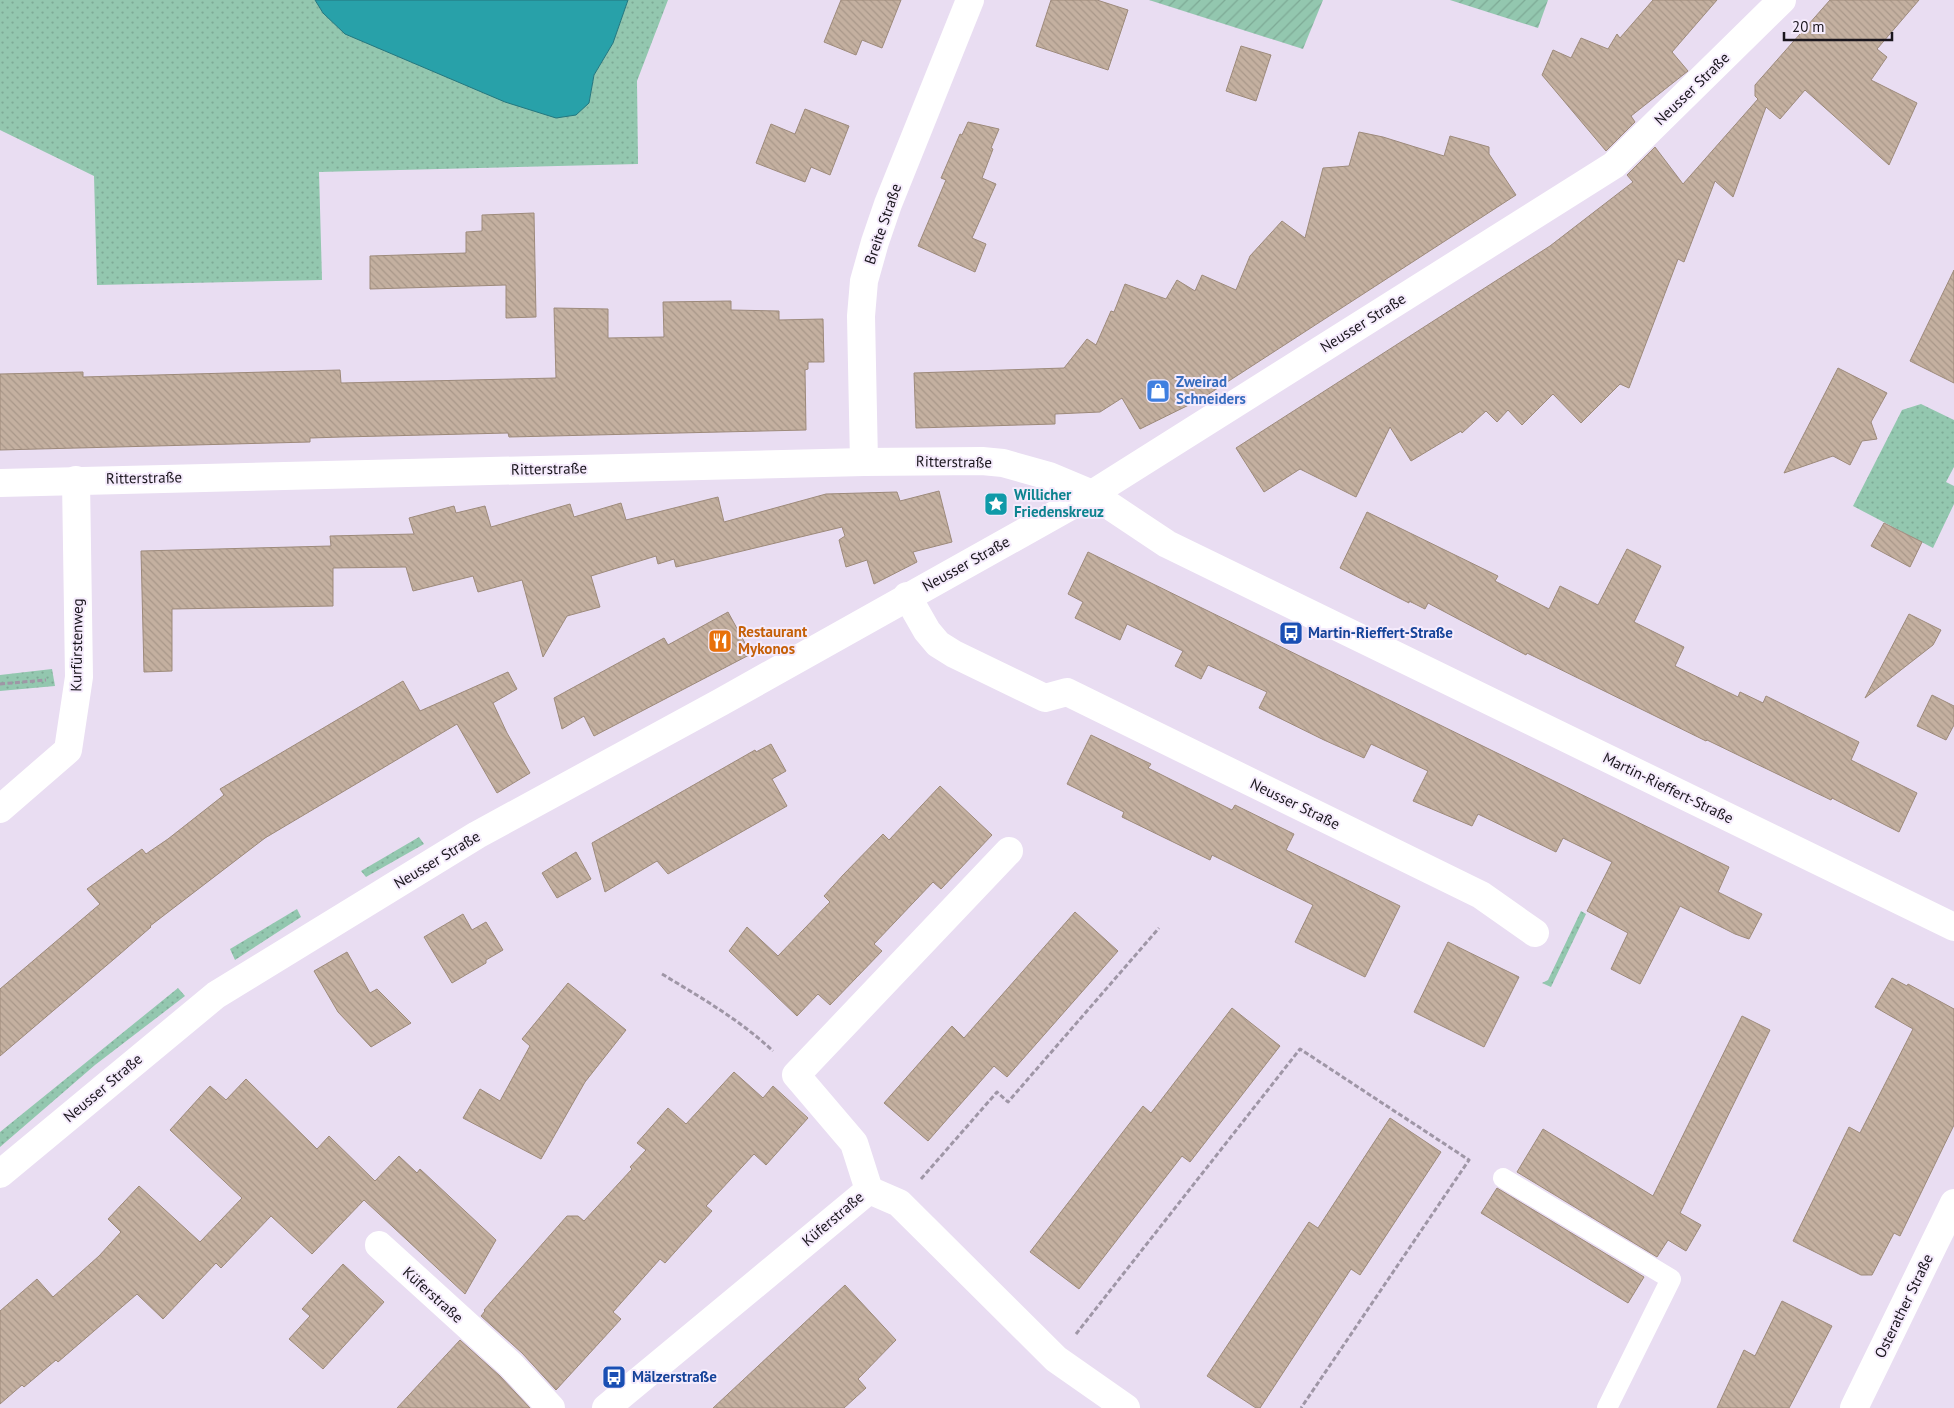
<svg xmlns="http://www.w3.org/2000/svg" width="1954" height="1408" viewBox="0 0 1954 1408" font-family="'PT Sans',sans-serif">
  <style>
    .grass { fill: url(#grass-dots) }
    .garden { fill: url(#garden-furrows) }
    .water { fill: #28a1a9; stroke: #24777f }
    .building { fill: url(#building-back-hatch); stroke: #9d8a7b }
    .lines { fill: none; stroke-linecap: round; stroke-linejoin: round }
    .path { stroke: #9f96a6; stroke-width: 3; stroke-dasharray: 5 2.5; stroke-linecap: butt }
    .service { stroke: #fff; stroke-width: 20 }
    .minor { stroke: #fff; stroke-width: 28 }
    .tertiary { stroke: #fff; stroke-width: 28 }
    .labels { text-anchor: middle; stroke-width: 4; stroke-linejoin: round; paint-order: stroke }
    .street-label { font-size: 15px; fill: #1a161d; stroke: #f5ebfc }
    .shop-label { font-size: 15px; font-weight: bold; fill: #366cbe; stroke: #f5ebfc; text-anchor: start }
    .culture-label { font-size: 15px; font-weight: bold; fill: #0d838f; stroke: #f5ebfc; text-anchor: start }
    .food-label { font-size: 15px; font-weight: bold; fill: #c56008; stroke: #f5ebfc; text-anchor: start }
    .transit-label { font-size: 15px; font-weight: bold; fill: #164399; stroke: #f5ebfc; text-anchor: start }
  </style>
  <defs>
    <pattern id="grass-dots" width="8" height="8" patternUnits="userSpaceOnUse" patternTransform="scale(1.25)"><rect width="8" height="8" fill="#93c7af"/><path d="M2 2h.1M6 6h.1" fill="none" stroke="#7eaa96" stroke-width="1.8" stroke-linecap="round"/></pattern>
    <pattern id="garden-furrows" width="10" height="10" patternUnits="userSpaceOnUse" patternTransform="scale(1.25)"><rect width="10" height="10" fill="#93c7af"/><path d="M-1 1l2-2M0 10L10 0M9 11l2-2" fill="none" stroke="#7eaa96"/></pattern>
    <pattern id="building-back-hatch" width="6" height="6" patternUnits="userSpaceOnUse" patternTransform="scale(1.25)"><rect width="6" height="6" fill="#c4b0a0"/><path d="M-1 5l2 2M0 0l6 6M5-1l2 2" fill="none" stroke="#a89789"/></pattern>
  </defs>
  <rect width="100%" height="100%" fill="#e9ddf2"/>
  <g class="grass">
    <path d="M0,0H315L323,13L589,103L594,75L613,43L628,0H668L637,81L638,164L319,172L322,280L97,285L94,176L0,130Z"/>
    <path d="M1921,404L1954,420V467L1946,482L1954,486V504L1933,548L1853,506L1902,410Z"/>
    <path d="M52,669L55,686L0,691V675Z"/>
    <path d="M419,837L424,844L366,877L361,871Z"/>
    <path d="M297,909L301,917L235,960L230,949Z"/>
    <path d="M1581,911L1586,914L1551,987L1542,983L1548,980Z"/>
    <path d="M178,988L185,996L95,1065L0,1147V1132Z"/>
  </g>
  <g class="garden">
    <path d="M1149,0H1323L1303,49Z"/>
    <path d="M1450,0H1548L1538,28Z"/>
  </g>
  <path class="water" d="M315,0H628L613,43L594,75L589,103L576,115L556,118L505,102L345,34L323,13Z"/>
  <g class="building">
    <path d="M841,0H901L882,48L862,40L856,55L824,42Z"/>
    <path d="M1051,0H1097L1128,10L1108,70L1036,46Z"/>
    <path d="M1653,0H1717L1672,52L1688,71L1631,116L1635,122L1606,151L1542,75L1553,50L1571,58L1581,38L1608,49L1617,34L1620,38Z"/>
    <path d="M1830,0H1919L1877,49L1887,57L1871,80L1917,103L1889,165L1805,90L1780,119L1766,107L1733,197L1715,181L1684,262L1678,259L1629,388L1620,384L1581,423L1553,394L1522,425L1508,410L1497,422L1486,411L1462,433L1461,431L1411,461L1390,427L1356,497L1300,469L1264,492L1236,448L1550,246L1633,182L1627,175L1655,147L1683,184L1758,99L1755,96V85Z"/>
    <path d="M1241,46L1271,55L1256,101L1226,91Z"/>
    <path d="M805,109L849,126L830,175L811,167L805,182L756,163L771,124L795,134Z"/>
    <path d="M968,122L999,129L991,148L993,149L982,178L996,184L972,238L986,244L975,272L918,246L946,180L941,178L960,134L962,135Z"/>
    <path d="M1359,132L1383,137L1444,156L1450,136L1489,147V154L1516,195L1201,399L1140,429L1122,398L1100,412L1055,414V424L916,428L914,373L1064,368L1087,339L1096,345L1111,311L1114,312L1125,284L1166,299L1177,280L1195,291L1202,275L1236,290L1250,256L1282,221L1305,238L1323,168L1349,166Z"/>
    <path d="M534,213L536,317L506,318V285L370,289V256L466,253V232L482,231V215Z"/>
    <path d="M1954,270V383L1910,361Z"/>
    <path d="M731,301V310L779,311V320L823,319L824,362H808V369L805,370L806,430L509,437L508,433L342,437L310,438V442L0,450V374L83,372V377L340,370L341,383L556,378L554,308L608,309V338L664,337L663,302Z"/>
    <path d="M1838,368L1887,393L1871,422L1877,439L1862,441L1850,465L1833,456L1784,473Z"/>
    <path d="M939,491L952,542L913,552L917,562L874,584L867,560L846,567L839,540L845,536L842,527L676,567L674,559L658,564L656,556L591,576L600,607L567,616L543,657L522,580L478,592L473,576L413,591L406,567L333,568V606L172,609V671L144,672L141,551L331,546L330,536L414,534L409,518L454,506L456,513L485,506L491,527L570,504L574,517L621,503L626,520L718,497L724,522L826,494L897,492L900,501Z"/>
    <path d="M1367,512L1498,576L1495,581L1549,609L1560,586L1598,605L1627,549L1661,566L1634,622L1684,647L1675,666L1738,697L1740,692L1763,703L1766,696L1859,742L1851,760L1917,793L1899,832L1832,798L1831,800L1707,740L1706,741L1527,653L1526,655L1428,603L1425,609L1409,601V603L1340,568Z"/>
    <path d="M1884,523L1922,542L1910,567L1871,546Z"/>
    <path d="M1088,552L1729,867L1718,892L1762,914L1749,939L1735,934L1680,906L1640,984L1611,969L1628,933L1587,911L1612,862L1563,838L1556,852L1478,814L1472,826L1413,801L1428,771L1371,744L1364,758L1324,740L1259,708L1267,692L1208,665L1201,679L1175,666L1183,651L1127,624L1120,640L1075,618L1083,602L1068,594Z"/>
    <path d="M728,612L751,654L594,736L584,716L562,729L554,698L664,638L668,645Z"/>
    <path d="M1909,614L1941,630L1933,645L1865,698Z"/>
    <path d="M508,672L517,689L493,703L507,733L530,773L497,793L457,724L265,838L150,926L151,927L120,954L0,1056V989L100,904L87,889L142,849L146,854L168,839L224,795L220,789L403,681L420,711Z"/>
    <path d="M1932,695L1954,706V725L1946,740L1917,726Z"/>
    <path d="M1091,735L1151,764L1148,768L1232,810L1235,805L1294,834L1286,850L1400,906L1365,977L1295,942L1313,905L1212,855L1210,860L1122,817L1124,812L1067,784Z"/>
    <path d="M771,744L786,771L772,779L787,806L668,874L657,861L605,892L592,843L755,750L756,752Z"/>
    <path d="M940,786L992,835L941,889L933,882L894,923L874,944L882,951L830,1005L818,994L797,1016L729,951L747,927L778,956L830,902L824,896L843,875L883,834L889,840Z"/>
    <path d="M576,852L591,879L557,898L542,873Z"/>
    <path d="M1075,912L1118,951L1007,1077L994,1066L928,1141L884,1103L952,1026L964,1038Z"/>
    <path d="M463,914L472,930L486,922L503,950L486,960V963L452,983L424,937Z"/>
    <path d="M1448,942L1519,977L1484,1047L1414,1012Z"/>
    <path d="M347,952L370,993L377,989L411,1023L371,1047L338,1012L314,971Z"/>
    <path d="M1892,978L1907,986L1908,984L1954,1009V1125L1900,1236L1894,1233L1872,1275H1861L1793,1241L1849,1127L1860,1133L1913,1029L1875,1007Z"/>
    <path d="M568,983L626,1030L585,1082L541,1159L463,1118L480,1089L500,1101L530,1046L522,1039Z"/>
    <path d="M1232,1008L1280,1046L1190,1162L1182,1156L1079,1289L1030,1252L1143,1106L1151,1113Z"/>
    <path d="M1742,1016L1770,1030L1680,1213L1701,1225L1686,1251L1668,1240L1657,1257L1517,1172L1543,1129L1653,1196Z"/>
    <path d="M734,1072L763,1098L773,1086L808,1118L766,1165L754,1154L706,1206L712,1211L665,1263L660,1259L613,1312L621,1319L556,1390L522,1353L481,1316L485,1311L484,1310L567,1216H578L584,1221L632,1169L630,1167L646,1150L637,1143L668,1108L686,1124Z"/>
    <path d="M246,1079L317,1149L329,1136L375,1181L399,1156L417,1173L420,1169L496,1240L465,1294L364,1200L312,1254L271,1216L221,1268L216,1263L163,1319L137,1294L58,1362L56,1360L24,1387L22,1385L0,1404V1311L37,1279L53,1297L99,1256L121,1232L108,1219L139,1186L200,1242L242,1198L170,1130L210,1086L226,1100Z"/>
    <path d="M1390,1118L1441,1152L1360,1275L1351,1269L1260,1408H1256L1207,1376L1309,1222L1318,1228Z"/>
    <path d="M1497,1188L1644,1277L1628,1303L1481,1213Z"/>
    <path d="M343,1264L384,1302L323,1369L289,1339L310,1316L302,1309Z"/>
    <path d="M845,1285L896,1340L858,1379L866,1388L844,1408H713Z"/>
    <path d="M1782,1301L1832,1326L1789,1408H1717L1744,1350L1755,1356Z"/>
    <path d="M460,1340L500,1376L530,1408H397Z"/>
  </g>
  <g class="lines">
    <g class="path">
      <path d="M0,684L46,680"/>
      <path d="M662,974C700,997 740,1020 773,1051"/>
      <path d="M921,1179L997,1092L1008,1102L1159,928"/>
      <path d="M1076,1334L1300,1049L1469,1160L1301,1408"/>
    </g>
    <path class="service" d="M1503,1178L1671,1279L1607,1408"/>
    <g class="minor">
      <path d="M864,462L861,316L864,281L875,242L888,204L970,0"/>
      <path d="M0,483L864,462L982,461L1003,463L1049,476L1092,494"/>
      <path d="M907,596L927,631L938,644L954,654L1045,698L1067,692L1481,895L1535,933"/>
      <path d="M0,809L68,750L79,677L76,480"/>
      <path d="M869,1190L854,1143L796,1075L1009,851"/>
      <path d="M379,1245L511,1365L551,1408"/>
      <path d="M606,1408L869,1190L899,1203L1056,1359L1126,1408"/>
      <path d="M1854,1408L1954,1203"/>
    </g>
    <g class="tertiary">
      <path d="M1092,494L1167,544L1954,927"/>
      <path d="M0,1174L216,995L477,835L721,702L1092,494L1614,165L1782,0"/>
    </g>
  </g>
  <defs>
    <g id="shop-square" transform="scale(1.25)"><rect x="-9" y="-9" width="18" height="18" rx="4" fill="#3f7fe0" stroke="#f5ebfc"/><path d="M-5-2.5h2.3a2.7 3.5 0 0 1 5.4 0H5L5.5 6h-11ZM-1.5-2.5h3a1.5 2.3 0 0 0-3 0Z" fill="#fff"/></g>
    <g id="sight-square" transform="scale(1.25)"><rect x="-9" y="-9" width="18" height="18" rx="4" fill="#0f9aa8" stroke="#f5ebfc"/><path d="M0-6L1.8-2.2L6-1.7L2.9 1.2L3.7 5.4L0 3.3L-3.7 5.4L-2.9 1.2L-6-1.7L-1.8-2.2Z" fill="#fff"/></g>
    <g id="bus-square" transform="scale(1.25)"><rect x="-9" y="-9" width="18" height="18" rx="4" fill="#1a4fb4" stroke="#f5ebfc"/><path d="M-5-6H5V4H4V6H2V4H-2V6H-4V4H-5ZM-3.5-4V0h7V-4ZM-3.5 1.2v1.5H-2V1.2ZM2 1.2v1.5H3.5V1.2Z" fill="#fff"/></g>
    <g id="restaurant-square" transform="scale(1.25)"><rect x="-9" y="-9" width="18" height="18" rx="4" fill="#e8710a" stroke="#f5ebfc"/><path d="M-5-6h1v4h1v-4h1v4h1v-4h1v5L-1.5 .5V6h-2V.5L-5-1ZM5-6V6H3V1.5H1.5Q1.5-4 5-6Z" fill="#fff"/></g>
  </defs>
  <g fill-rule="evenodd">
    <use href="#shop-square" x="1158" y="391"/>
    <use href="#sight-square" x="996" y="504"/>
    <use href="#bus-square" x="1291" y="633"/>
    <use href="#restaurant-square" x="720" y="641"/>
    <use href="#bus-square" x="614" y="1377"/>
  </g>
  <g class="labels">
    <g class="street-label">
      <text transform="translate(1692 89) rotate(-44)" y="5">Neusser Straße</text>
      <text transform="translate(883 224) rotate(-71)" y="5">Breite Straße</text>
      <text transform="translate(1363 323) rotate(-32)" y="5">Neusser Straße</text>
      <text transform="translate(954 462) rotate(1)" y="5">Ritterstraße</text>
      <text transform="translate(549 469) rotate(-1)" y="5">Ritterstraße</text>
      <text transform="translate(144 478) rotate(-1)" y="5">Ritterstraße</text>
      <text transform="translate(966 564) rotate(-29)" y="5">Neusser Straße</text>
      <text transform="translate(77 645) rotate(-89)" y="5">Kurfürstenweg</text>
      <text transform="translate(1668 788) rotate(26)" y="5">Martin-Rieffert-Straße</text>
      <text transform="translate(1295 804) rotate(26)" y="5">Neusser Straße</text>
      <text transform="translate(437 860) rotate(-31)" y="5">Neusser Straße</text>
      <text transform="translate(103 1088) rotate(-40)" y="5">Neusser Straße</text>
      <text transform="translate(833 1219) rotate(-40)" y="5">Küferstraße</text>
      <text transform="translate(433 1295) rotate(42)" y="5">Küferstraße</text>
      <text transform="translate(1904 1306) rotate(-64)" y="5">Osterather Straße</text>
    </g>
    <g class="shop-label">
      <text x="1176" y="387">Zweirad<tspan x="1176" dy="17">Schneiders</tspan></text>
    </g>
    <g class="culture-label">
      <text x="1014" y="500">Willicher<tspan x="1014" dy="17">Friedenskreuz</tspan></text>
    </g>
    <g class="food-label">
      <text x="738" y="637">Restaurant<tspan x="738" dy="17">Mykonos</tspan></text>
    </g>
    <g class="transit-label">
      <text x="1308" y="638">Martin-Rieffert-Straße</text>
      <text x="632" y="1382">Mälzerstraße</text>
    </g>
  </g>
  <path d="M1784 32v8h108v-8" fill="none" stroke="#1a161d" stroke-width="2.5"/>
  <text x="1792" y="32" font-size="15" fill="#1a161d" stroke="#f5ebfc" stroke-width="4" paint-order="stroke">20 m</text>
</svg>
